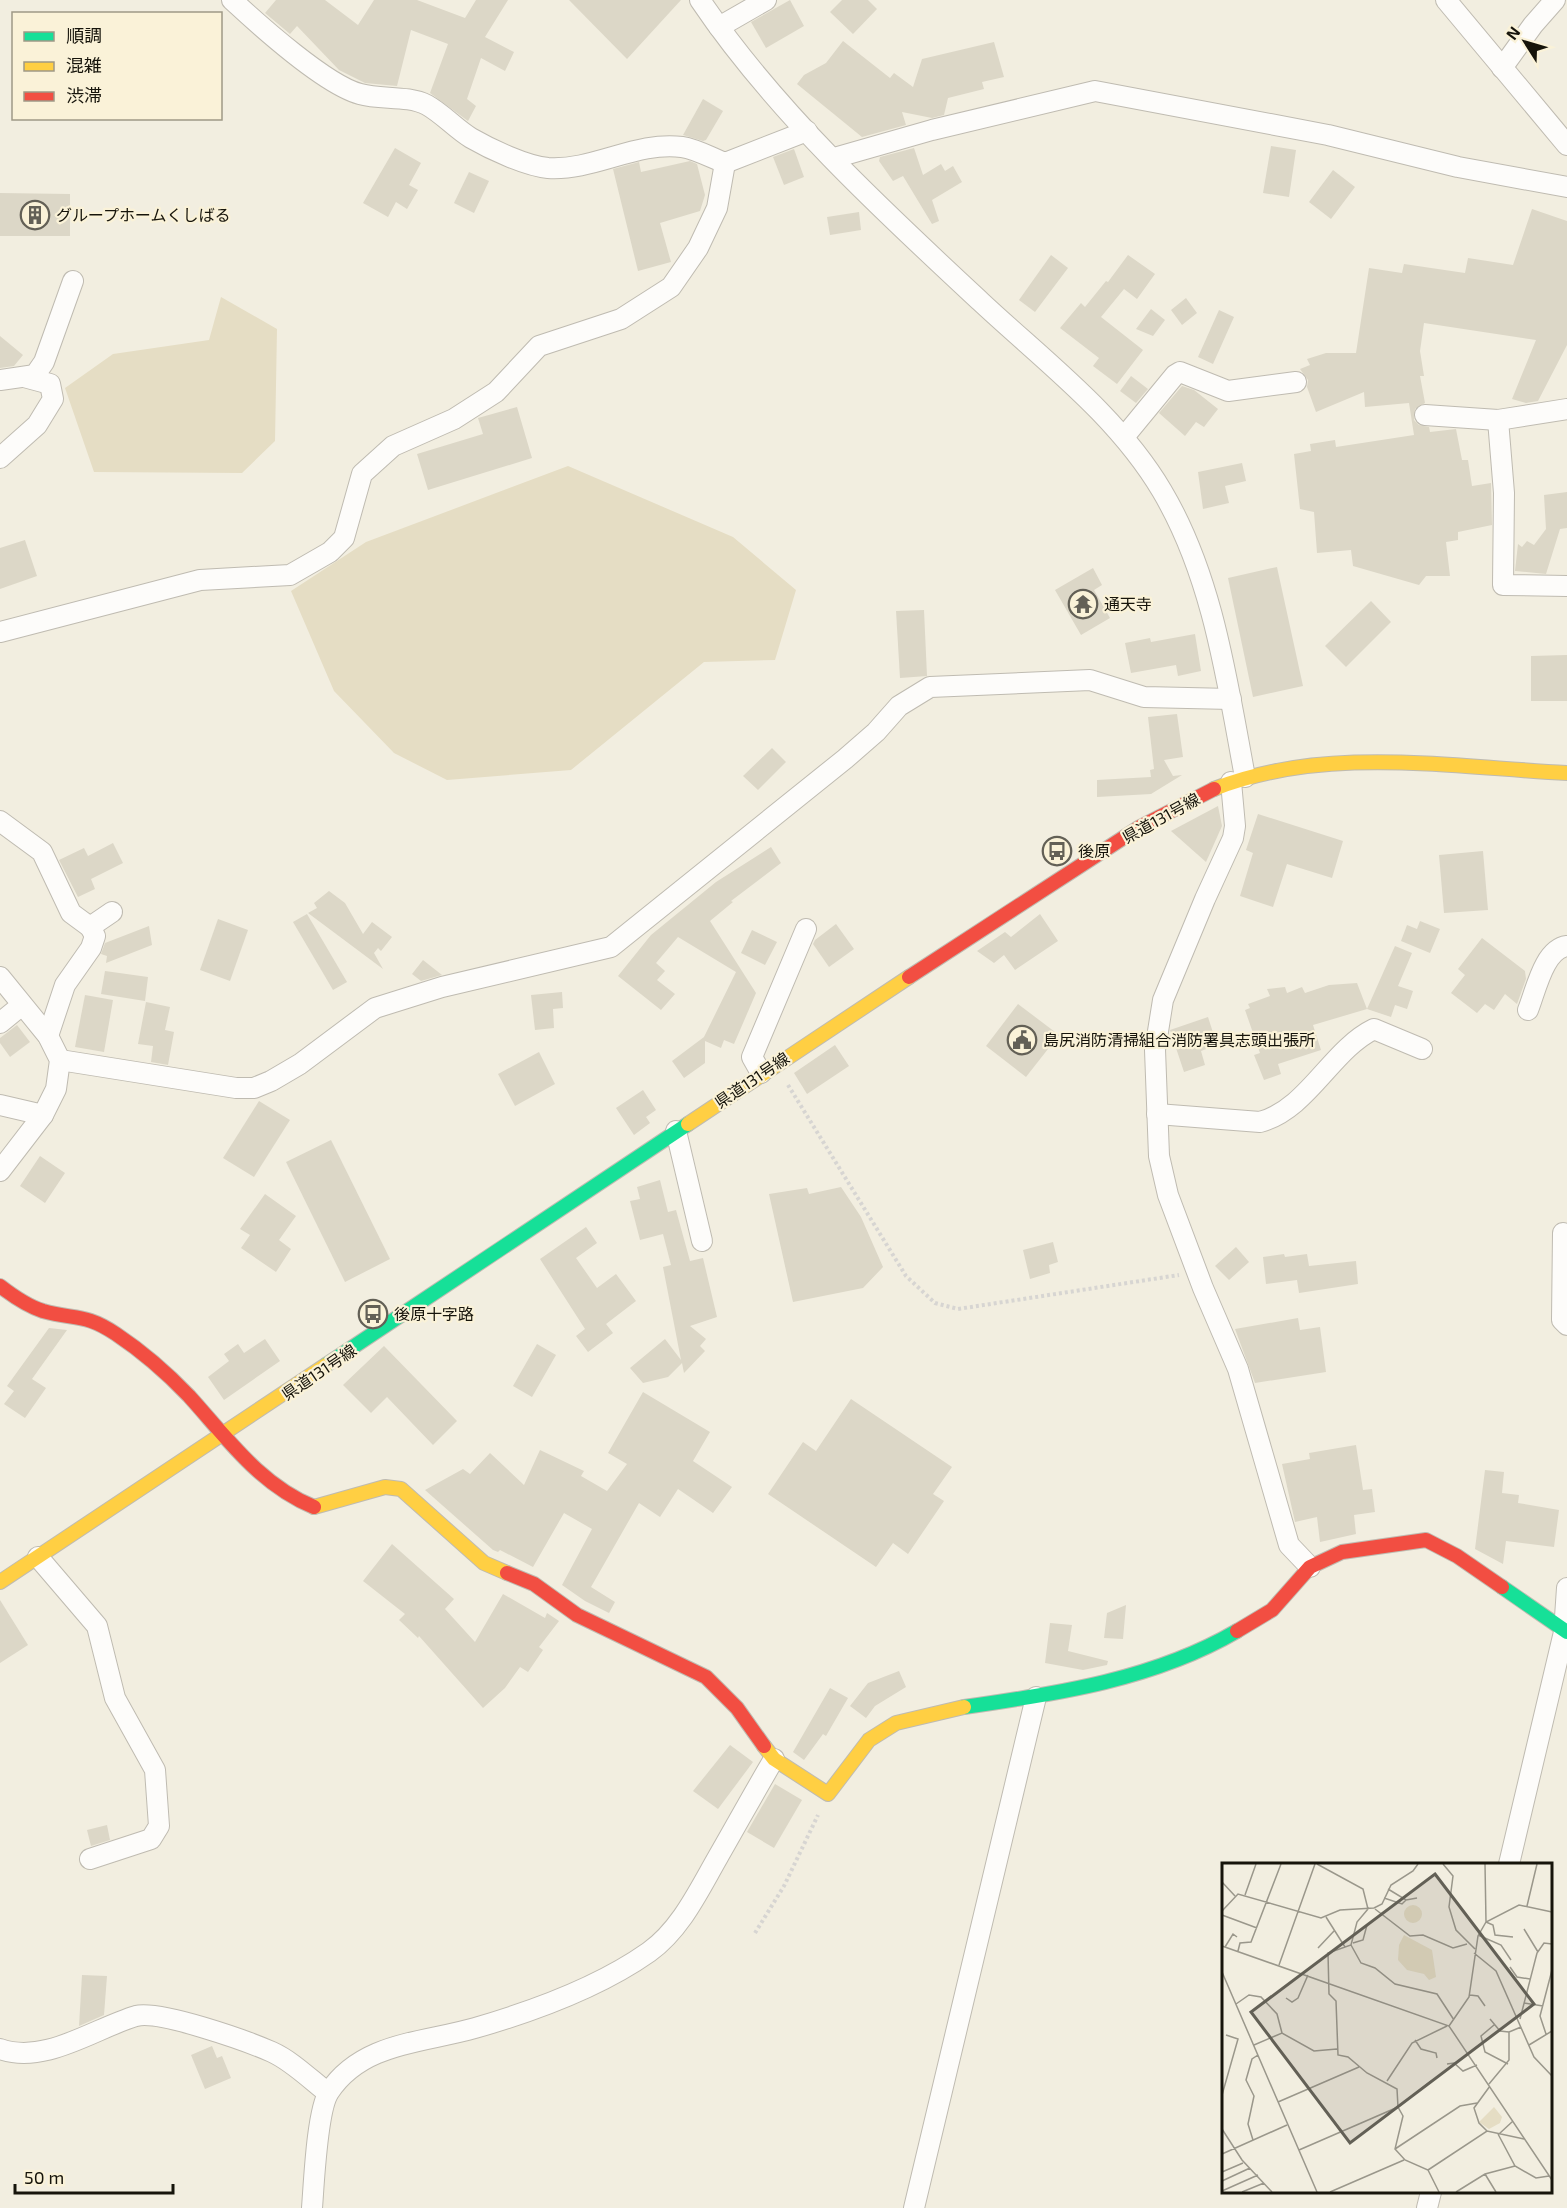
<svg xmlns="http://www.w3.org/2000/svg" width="1567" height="2208" viewBox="0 0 1567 2208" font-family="'Exo 2','Noto Sans JP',sans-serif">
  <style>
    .green { fill: #e5ddc4 }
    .building { fill: #dcd7c7 }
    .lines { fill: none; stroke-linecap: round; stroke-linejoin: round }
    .street-casing { stroke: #bfbbb1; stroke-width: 22 }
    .fast-casing { stroke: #bfbbb1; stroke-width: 16 }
    .slow-casing { stroke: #bfbbb1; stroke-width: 16 }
    .jam-casing { stroke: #bfbbb1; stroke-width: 16 }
    .path { stroke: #d7d5d2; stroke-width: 4; stroke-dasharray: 3 3; stroke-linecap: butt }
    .street { stroke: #fdfcfa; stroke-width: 20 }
    .fast { stroke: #16e098; stroke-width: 14 }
    .slow { stroke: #ffcf43; stroke-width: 14 }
    .jam { stroke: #f24e42; stroke-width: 14 }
    .labels { text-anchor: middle; stroke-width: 4.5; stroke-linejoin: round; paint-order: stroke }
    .poi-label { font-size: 16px; fill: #16140b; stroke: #faf2d8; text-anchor: start }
    .street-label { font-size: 16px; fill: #16140b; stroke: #faf2d8 }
    .inset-road { fill: none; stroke: #9a978b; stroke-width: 1.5 }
    .view { fill: #636056; fill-opacity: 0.15; stroke: #636056; stroke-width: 3 }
    .inset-edge { fill: none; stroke: #16140b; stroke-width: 3 }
  </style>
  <rect width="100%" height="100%" fill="#f2eee0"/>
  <g class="green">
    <path d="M221,297L277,329L275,441L242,473L94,472L65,388L113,354L209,340Z"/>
    <path d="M568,466L733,537L796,590L775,660L704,662L571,770L447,780L394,753L334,691L291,591L366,542Z"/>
  </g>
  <g class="building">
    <path d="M276,0H325L358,25L374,0H417L465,18L476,0H508L485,37L514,52L505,71L481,58L467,99L476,106L468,121L430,93L448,44L411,30L397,86L365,83L339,70L297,26L290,34L265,13Z"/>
    <path d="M569,0H681L627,59Z"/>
    <path d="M790,0L804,26L766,48L751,22Z"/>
    <path d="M842,0H868L877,9L853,34L830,12Z"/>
    <path d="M843,41L890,78L894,73L913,87L922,59L994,42L1004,77L982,82L984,89L948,98L944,115L932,118L902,112L906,125L862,137L797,84L804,75L826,63Z"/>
    <path d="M703,99L723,111L706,140L703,141L683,135Z"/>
    <path d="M1271,146L1296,150L1289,197L1263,193Z"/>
    <path d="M395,148L421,163L409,185L418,190L407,209L396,202L388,217L363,203Z"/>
    <path d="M914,148L923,175L941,164L945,171L953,166L962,182L932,200L939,221L932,224L903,176L893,181L879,161L880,157Z"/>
    <path d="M794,149L804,177L784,185L773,157Z"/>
    <path d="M690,161L697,164L705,195L700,211L660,223L671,262L638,271L613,169L639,162L641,172Z"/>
    <path d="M1333,170L1355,187L1331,219L1309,202Z"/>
    <path d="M469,172L489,181L474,213L454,203Z"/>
    <path d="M0,193L70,194V236H0Z"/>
    <path d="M1532,209L1567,221V345L1538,401L1526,403L1512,399L1536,340L1424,323L1420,351L1424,376H1420L1425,403L1415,409L1414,420L1419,425L1429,427L1430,432L1456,429L1462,460H1468L1472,486L1491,483L1492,525L1458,532V540L1446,542L1450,576H1426L1419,585L1353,566L1351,550L1317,553L1314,512L1300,509L1294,454L1311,451L1310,444L1335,440L1336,447L1414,435L1409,403L1365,407L1364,392L1316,412L1307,387L1308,380L1300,369L1310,365L1307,359L1326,353H1356L1369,268L1402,273L1404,264L1465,273L1468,258L1513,265Z"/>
    <path d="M859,212L861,230L830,235L827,217Z"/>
    <path d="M1051,255L1068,268L1035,312L1019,300Z"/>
    <path d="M1128,255L1155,274L1137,299L1124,289L1101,317L1143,350L1117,384L1093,366L1099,358L1060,328L1081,303L1085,307L1106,281L1108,282Z"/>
    <path d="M1186,298L1197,313L1182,325L1171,310Z"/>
    <path d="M1151,309L1165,320L1153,336L1136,329Z"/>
    <path d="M1219,310L1234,317L1213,364L1198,357Z"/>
    <path d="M0,336L23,355L14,366L0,368Z"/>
    <path d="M1131,376L1148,389L1136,403L1120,391Z"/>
    <path d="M1182,386L1194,390L1218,409L1204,427L1196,422L1185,436L1159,413Z"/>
    <path d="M517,407L532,458L428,490L417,454L483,434L478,418Z"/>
    <path d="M1242,463L1246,481L1225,486L1229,503L1203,509L1198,472Z"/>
    <path d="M1567,492V528L1560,529L1546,574L1515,571L1518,544L1522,547L1527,541L1534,545L1546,529L1544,495Z"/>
    <path d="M25,540L37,576L0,589V548Z"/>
    <path d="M1277,567L1303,686L1253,697L1228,578Z"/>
    <path d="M1093,568L1102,585L1094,590L1110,618L1081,635L1055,590Z"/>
    <path d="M1371,601L1391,622L1346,667L1325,646Z"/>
    <path d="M924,610L927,676L900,678L896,611Z"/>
    <path d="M1195,634L1201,671L1178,676L1176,665L1131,673L1125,643L1150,638L1151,642Z"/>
    <path d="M1567,655V701H1531V656Z"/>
    <path d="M1177,714L1183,757L1164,760L1173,776L1182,775L1151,794L1097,797V780L1151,777L1150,770L1154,769L1148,717Z"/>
    <path d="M772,748L786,762L758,790L743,776Z"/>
    <path d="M1218,806L1222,826L1206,862L1171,831Z"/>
    <path d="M1258,814L1343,841L1332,878L1287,864L1273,907L1240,896L1253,853L1246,850Z"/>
    <path d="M113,843L123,863L91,879L95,889L78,897L59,860L84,848L88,856Z"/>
    <path d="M771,847L781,863L731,901L733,902L710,921L756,993L734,1044L724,1040L721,1048L705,1041V1063L684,1078L672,1061L704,1037L736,972L678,937L656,963L665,971L657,980L675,994L661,1010L618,976L651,935L716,882Z"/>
    <path d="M1483,851L1488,910L1444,913L1439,855Z"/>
    <path d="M329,891L345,903L363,934L372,922L392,937L381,951L378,948L374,953L383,969L308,913L317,908L314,903Z"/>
    <path d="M307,914L347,982L333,990L293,922Z"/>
    <path d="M1040,914L1058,941L1015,970L1004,955L994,963L977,951L1005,932L1011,937Z"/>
    <path d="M218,919L248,930L230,981L200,970Z"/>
    <path d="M1420,921L1440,929L1430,953L1401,941L1407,925L1417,929Z"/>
    <path d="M836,924L854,949L829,967L813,944L815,940Z"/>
    <path d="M149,926L152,945L106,963L107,956L101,954L105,943Z"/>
    <path d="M752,930L777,942L765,965L741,953Z"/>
    <path d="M1482,938L1525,971L1526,979L1517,1004L1505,994L1494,1010L1485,1004L1477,1013L1451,993L1465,975L1458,969Z"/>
    <path d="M1395,946L1412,953L1398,986L1413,991L1407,1009L1395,1005L1391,1017L1367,1009Z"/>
    <path d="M423,960L442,975L421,981L412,974Z"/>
    <path d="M105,971L148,977L145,1001L101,994Z"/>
    <path d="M1357,983L1367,1009L1313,1025L1321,1050L1278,1064L1281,1074L1264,1080L1254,1055L1260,1053L1245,1010L1250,1008L1248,1004L1270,996L1267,989L1285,987L1287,993L1302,987L1305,993L1329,985Z"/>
    <path d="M562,992L563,1008L553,1009L554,1028L535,1030L531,995Z"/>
    <path d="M85,995L113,1000L104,1052L75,1047Z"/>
    <path d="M146,1002L170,1007L165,1030L174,1032L168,1065L151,1062L153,1046L138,1044Z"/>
    <path d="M1018,1004L1059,1035L1026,1077L986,1046Z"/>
    <path d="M1208,1017L1217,1045L1201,1051L1205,1065L1184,1072L1170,1030Z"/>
    <path d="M17,1025L30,1042L10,1057L0,1043V1038Z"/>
    <path d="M835,1045L849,1066L807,1094L794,1073Z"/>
    <path d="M539,1052L555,1084L515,1106L498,1074Z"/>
    <path d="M643,1090L656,1110L646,1117L650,1123L634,1135L616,1108Z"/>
    <path d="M259,1101L290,1120L254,1177L223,1158Z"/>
    <path d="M331,1140L390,1259L345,1282L286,1162Z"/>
    <path d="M40,1156L65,1173L45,1203L20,1186Z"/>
    <path d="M660,1180L668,1212L676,1210L690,1261L703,1258L717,1317L690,1326L706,1339L700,1346L705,1351L684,1373L682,1363L668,1377L643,1383L630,1368L665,1339L681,1360L663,1267L671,1265L663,1234L640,1240L630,1201L640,1199L637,1187Z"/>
    <path d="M841,1187L861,1217L883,1267L863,1288L793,1302L769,1194L807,1188L809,1194Z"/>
    <path d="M265,1194L296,1216L279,1240L291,1249L276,1272L241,1248L250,1235L240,1229Z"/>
    <path d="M586,1227L597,1243L576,1258L597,1288L616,1274L636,1301L606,1324L613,1333L588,1352L576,1336L585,1329L540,1259Z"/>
    <path d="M1053,1242L1058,1262L1049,1265L1050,1273L1030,1279L1023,1250Z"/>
    <path d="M1236,1247L1249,1262L1229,1280L1215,1266Z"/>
    <path d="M1284,1254L1285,1257L1307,1254L1309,1266L1356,1261L1358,1284L1299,1293L1297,1280L1266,1284L1263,1257Z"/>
    <path d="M1298,1318L1300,1330L1320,1327L1326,1372L1255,1383L1235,1329Z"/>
    <path d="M49,1328L67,1330L32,1379L46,1388L25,1418L4,1404L14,1391L7,1386Z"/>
    <path d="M265,1339L280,1361L224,1400L208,1377L229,1361L224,1354L238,1344L244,1353Z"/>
    <path d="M537,1344L556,1355L532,1397L513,1386Z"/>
    <path d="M384,1346L457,1421L433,1445L387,1397L371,1413L343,1385Z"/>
    <path d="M643,1392L710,1432L693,1461L732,1487L713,1513L678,1489L660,1517L639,1503L591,1587L615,1602L609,1613L585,1601L562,1585L592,1529L564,1513L533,1567L500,1550L498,1552L493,1550L425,1490L463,1469L470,1474L490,1453L524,1485L540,1450L584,1471L581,1476L607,1491L627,1464L608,1453Z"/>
    <path d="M851,1399L952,1467L933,1494L944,1501L908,1554L893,1543L876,1567L768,1494L803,1442L816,1451Z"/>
    <path d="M1356,1445L1363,1490L1372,1489L1375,1512L1354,1515L1356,1534L1320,1542L1317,1517L1295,1522L1282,1464L1310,1459L1309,1453Z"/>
    <path d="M1485,1470L1504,1472L1502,1493L1519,1495L1518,1503L1559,1510L1554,1547L1506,1541L1503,1564L1475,1549Z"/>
    <path d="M392,1544L454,1599L445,1609L475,1642L503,1594L545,1618L547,1613L559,1621L539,1647L543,1650L528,1672L520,1667L505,1688L483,1708L419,1636L418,1638L399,1620L405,1614L363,1581Z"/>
    <path d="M0,1600L28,1645L0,1663Z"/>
    <path d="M1126,1605L1123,1639L1104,1638L1107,1613Z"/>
    <path d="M1050,1623L1072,1625L1068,1651L1108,1661L1107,1665L1083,1670L1045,1663Z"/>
    <path d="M899,1671L906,1687L875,1706L866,1718L850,1706L868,1683Z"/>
    <path d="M830,1688L848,1698L826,1736L823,1734L804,1760L793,1752Z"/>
    <path d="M730,1745L753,1762L718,1809L693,1791Z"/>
    <path d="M775,1784L802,1800L774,1848L747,1832Z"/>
    <path d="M107,1825L110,1840L91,1846L87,1830Z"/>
    <path d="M82,1975L107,1976L104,2015L79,2026Z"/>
    <path d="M212,2046L217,2058L222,2056L231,2078L205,2089L191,2055Z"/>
  </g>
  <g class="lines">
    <g class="street-casing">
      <g id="street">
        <path d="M232,0C259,25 326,85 360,94C381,100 407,95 427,105C443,114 456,129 471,138C490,149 526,166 548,168C594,171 636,141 682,147C696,149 712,158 725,163L807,131"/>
        <path d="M700,0C774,110 883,211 980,301C1044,361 1117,415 1162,491C1213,577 1227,681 1245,777"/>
        <path d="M1446,0L1567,145"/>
        <path d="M719,27L766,0"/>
        <path d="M1502,68L1533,25L1555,0"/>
        <path d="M834,158L932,130L1095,91L1328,135L1458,167L1567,187"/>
        <path d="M0,380L35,375L44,362L73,281"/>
        <path d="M1425,415L1498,420L1567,409"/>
        <path d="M1498,420L1504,493L1503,585L1567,586"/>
        <path d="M1124,437L1175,375L1180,372L1228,391L1296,382"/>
        <path d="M0,458L37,425L53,399L50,384L24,377"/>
        <path d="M0,632L200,580L290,575L330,552L344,538L362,474L393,446L454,419L496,392L539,346L621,319L671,287L698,248L717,208L725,163"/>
        <path d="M1231,782L1235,826L1233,838L1205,899L1163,1000L1155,1050L1159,1156L1168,1195L1203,1288L1238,1369L1289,1545L1310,1567"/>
        <path d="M0,821L42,852L71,913L90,927L95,936L91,948L65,985L48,1036"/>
        <path d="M90,927L112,912"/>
        <path d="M0,977L48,1036L60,1060L56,1089L43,1115L0,1171"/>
        <path d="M1528,1010C1536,990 1544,949 1567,946"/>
        <path d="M0,1023L22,1005"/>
        <path d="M60,1060L236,1088H254L271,1081L300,1064L375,1008L442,987L611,947L845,759L876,732L899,706L930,687L1090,680L1144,697L1231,699"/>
        <path d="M761,1073L752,1057L806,929"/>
        <path d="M0,1105L43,1115"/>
        <path d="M1157,1114L1260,1122C1308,1109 1331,1050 1374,1029L1422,1049"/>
        <path d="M676,1131L702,1241"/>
        <path d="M1563,1233L1562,1320L1567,1325"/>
        <path d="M38,1557L97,1626L115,1698L155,1770L159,1826L151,1839L90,1859"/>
        <path d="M1509,1864L1564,1632L1567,1588"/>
        <path d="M0,2049C45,2065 95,2028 136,2016C160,2010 247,2041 272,2052C292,2061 311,2080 328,2093"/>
        <path d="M312,2208C314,2183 317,2110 329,2092C362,2042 423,2043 475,2028C534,2011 598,1988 649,1952C681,1929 699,1890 718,1857C737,1824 755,1791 774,1759"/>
        <path d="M914,2208L1036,1697"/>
        <path d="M1427,2208L1431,2192"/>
      </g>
    </g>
    <g class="fast-casing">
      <g id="fast">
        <path d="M326,1365L688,1124"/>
        <path d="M1502,1587L1567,1632"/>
        <path d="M964,1707C1057,1694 1155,1679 1237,1631"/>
      </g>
    </g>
    <g class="slow-casing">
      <g id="slow">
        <path d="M1214,789C1325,745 1450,767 1567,773"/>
        <path d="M688,1124L909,977"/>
        <path d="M314,1507L385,1487L401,1489L484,1563L507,1573"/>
        <path d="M0,1582L326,1365"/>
        <path d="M764,1746L774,1759L828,1794L869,1740L896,1723L964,1707"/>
      </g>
    </g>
    <g class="jam-casing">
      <g id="jam">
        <path d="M909,977L1140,827L1214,789"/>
        <path d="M0,1286C13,1296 27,1306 43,1311C75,1320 85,1313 116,1334C143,1352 167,1373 189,1396C227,1438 260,1485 314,1507"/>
        <path d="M507,1573L534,1584L577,1615L706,1677L737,1708L764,1746"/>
        <path d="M1237,1631L1272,1610L1310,1567L1342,1552L1426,1540L1457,1556L1502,1587"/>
      </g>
    </g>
    <g class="path">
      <path d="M788,1085L906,1276L935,1303L958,1309L1179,1275"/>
      <path d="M755,1933L784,1886L818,1815"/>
    </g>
    <use href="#street" class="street"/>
    <use href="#fast" class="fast"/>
    <use href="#slow" class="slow"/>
    <use href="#jam" class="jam"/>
  </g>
  <defs>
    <g id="building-ring" transform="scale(1.5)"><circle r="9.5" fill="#faf2d8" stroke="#636056" stroke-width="1.5"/><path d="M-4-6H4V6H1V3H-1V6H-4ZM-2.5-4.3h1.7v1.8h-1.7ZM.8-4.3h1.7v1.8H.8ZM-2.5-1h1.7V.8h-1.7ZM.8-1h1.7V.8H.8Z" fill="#636056"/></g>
    <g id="temple-ring" transform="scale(1.5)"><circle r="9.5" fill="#faf2d8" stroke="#636056" stroke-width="1.5"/><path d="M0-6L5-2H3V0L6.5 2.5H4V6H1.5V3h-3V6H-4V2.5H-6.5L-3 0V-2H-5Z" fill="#636056"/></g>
    <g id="bus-ring" transform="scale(1.5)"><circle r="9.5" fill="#faf2d8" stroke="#636056" stroke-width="1.5"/><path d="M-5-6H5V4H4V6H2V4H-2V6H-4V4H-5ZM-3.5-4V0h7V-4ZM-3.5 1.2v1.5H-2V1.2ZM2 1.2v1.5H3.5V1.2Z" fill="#636056"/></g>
    <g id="civic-ring" transform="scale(1.5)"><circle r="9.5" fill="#faf2d8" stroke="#636056" stroke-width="1.5"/><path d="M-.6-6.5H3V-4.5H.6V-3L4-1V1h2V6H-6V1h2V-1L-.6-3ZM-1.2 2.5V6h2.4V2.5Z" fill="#636056"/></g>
  </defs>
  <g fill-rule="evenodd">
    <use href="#building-ring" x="35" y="215"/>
    <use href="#temple-ring" x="1083" y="604"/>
    <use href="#bus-ring" x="1057" y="851"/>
    <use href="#civic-ring" x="1022" y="1040"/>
    <use href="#bus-ring" x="373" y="1314"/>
  </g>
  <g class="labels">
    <g class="poi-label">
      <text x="56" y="221">グループホームくしばる</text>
      <text x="1104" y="610">通天寺</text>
      <text x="1078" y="857">後原</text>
      <text x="1043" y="1046">島尻消防清掃組合消防署具志頭出張所</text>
      <text x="394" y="1320">後原十字路</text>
    </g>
    <g class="street-label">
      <text transform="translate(1161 818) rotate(-29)" y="6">県道131号線</text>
      <text transform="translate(752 1080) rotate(-34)" y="6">県道131号線</text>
      <text transform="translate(319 1372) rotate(-34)" y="6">県道131号線</text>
    </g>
  </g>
  <g transform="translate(1222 1863)">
    <rect width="330" height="330" fill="#f2eee0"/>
    <path d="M182 51a9 9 0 1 1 18 0a9 9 0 1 1-18 0ZM182,72L210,87L214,114L207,117L202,111L185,107L176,97L177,82ZM272,244L280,254L278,260L267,266L257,259Z" fill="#e5ddc4"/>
    <path class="inset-road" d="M95,1L141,26L146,46M221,1L231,13L227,44L234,67L253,86M263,1L264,59M0,19L13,33M166,26L184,37L195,35M23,32L34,1M162,35L180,41L184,37M305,43L315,1M146,46L135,59L129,82L106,90L107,131L114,138L116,192L126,194L145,210L175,226L176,244L181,253L173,286L183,297L206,307L217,329M153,46L188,73L201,72L231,85L245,81M0,48L16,31L99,55L118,47L152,45L160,41L169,22L191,8L196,1M0,52L35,65M104,54L123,84M264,59L271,62L273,72L291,74M302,66L316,89M256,72L279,82L289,97M131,80L141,77L145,62M129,82L139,100L153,105L173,121L215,131L232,157M0,83L227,163L330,317M3,84L11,71L15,74M96,85L112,68M16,88L18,80L29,79L59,1M252,90L274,108L312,194L330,213M57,102L93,1M288,104L295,114L308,116M0,109L95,329M248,132L256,133L263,143M64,135L70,139L76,135L86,112M302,140L321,143M14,141L27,132L39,134L55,151L60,170M268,156L278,168L287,169M298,156L315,90L322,80L330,81M272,162L259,173L263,189L286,201M227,163L247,134L256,73L264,59L297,42L330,49M324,171L318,153L330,107M193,177L199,186L214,190L215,195M32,182L60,170L92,188L115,186M307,182L330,168M225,201L232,200L241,208L255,202M165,218L190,180L225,163M267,221L287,197V169L299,164M0,232L16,176L4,172M56,239L137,204M0,266L20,297L50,329M265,268L257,260L252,245L268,223M276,271L293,303L314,315L327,313M277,271L291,258M31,277L26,261L32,233L24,217L30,196L36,192M173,286L238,243L255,240M77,287L176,244L209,218M0,291L65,262M206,307L265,268L302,276M0,309L21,300M263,311L274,329M0,318L28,305M0,328L36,312M20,329L42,320M108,329L182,297M234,329L263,311L293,303"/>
    <path class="view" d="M213,11L312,141L128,280L29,149Z"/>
    <rect width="330" height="330" class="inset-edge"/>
  </g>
  <rect x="12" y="12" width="210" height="108" fill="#faf2d8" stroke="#9f9986" stroke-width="1.5"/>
  <rect x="24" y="32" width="30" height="9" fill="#16e098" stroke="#9f9986" stroke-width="1.5"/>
  <text x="66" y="42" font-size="18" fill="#16140b">順調</text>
  <rect x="24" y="62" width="30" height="9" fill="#ffcf43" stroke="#9f9986" stroke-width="1.5"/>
  <text x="66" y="72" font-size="18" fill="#16140b">混雑</text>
  <rect x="24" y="92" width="30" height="9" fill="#f24e42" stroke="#9f9986" stroke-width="1.5"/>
  <text x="66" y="102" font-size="18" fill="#16140b">渋滞</text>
  <g transform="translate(1525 42) rotate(307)" stroke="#faf2d8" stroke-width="4.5" paint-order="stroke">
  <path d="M0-4.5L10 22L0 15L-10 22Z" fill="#16140b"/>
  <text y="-9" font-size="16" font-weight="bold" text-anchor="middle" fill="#16140b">N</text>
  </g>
  <path d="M15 2184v9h158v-9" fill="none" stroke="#16140b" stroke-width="3"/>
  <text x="24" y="2184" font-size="18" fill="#16140b" stroke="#faf2d8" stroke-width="4.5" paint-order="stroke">50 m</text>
</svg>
